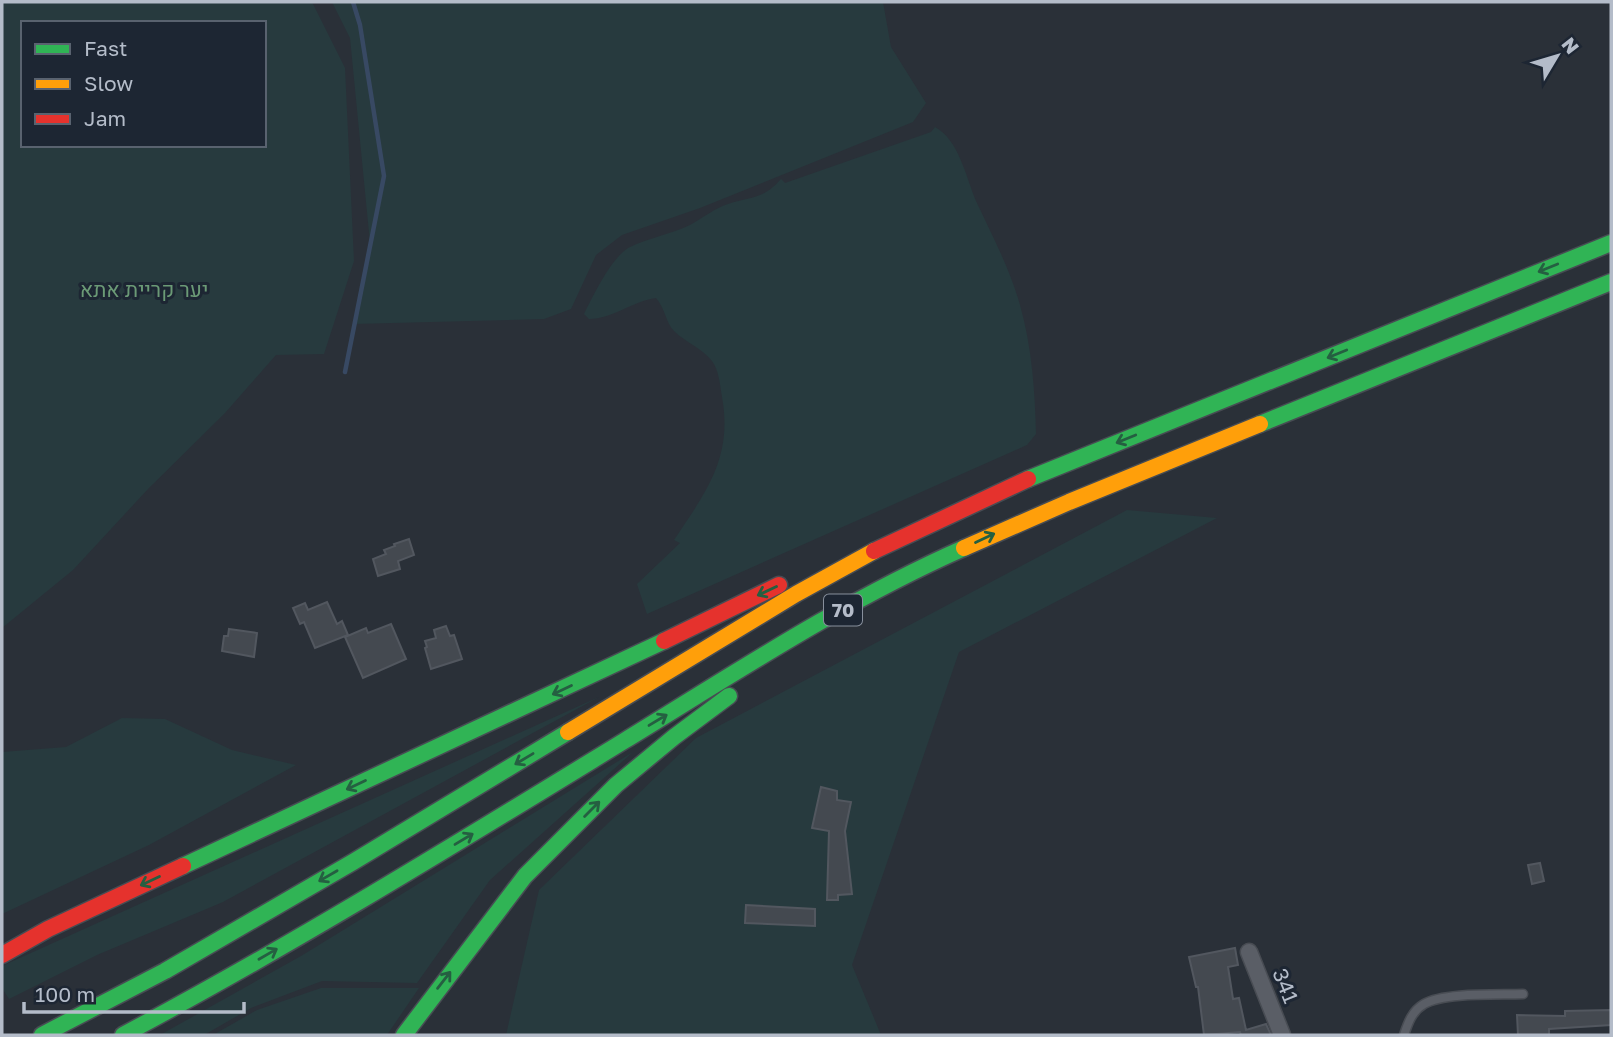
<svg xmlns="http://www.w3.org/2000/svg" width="1613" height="1037" viewBox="0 0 1613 1037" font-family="'Golos Text',Heebo,sans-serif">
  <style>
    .green { fill: #273a3e; fill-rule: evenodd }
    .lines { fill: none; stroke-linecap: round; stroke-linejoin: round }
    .stream { stroke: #384963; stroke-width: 4.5 }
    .building { fill: #444950; stroke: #52575f; stroke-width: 2 }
    .lane-casing { stroke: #484c53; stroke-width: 11 }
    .street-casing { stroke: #484c53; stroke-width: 19 }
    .fast-casing { stroke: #474c53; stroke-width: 19 }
    .slow-casing { stroke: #474c53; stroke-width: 19 }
    .jam-casing { stroke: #474c53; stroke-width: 19 }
    .lane { stroke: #5a5e66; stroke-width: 8 }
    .street { stroke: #5a5e66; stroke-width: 16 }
    .fast { stroke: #30b455; stroke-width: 16 }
    .slow { stroke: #ff9f0a; stroke-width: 16 }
    .jam { stroke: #e5322d; stroke-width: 16 }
    .oneway { stroke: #255f41 }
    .labels { text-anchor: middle; stroke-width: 6; stroke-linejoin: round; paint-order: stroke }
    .shield { fill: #1d2633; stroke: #878f9c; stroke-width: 2 }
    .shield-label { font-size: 19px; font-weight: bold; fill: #b4bcc9 }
    .park-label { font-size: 21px; fill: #6b9a76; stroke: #1d2633 }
    .street-label { font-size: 21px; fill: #b4bcc9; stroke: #1d2633 }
  </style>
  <rect width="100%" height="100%" fill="#2a3038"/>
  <g class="green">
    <path d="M2,2H312L345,68L354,261L324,354L276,355L225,413L148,489L73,570L2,628ZM23,23H264V145H23Z"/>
    <path d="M332,2H883L891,47L926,103L913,122L700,208L622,235L596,255L571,309L544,319L353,324L370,243L350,38Z"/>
    <path d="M935,127C959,140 966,177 976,201C992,235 1010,269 1020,305C1032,347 1035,392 1036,434L1027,445L647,614L637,584L680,543L674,540C706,492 733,458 722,397C720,385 719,370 712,361C702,348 685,342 674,331C666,323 665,308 656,298C633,301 612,319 589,319L584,314C593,296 612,256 630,247C649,238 671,234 690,225C703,218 715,208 728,204C751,196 763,200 781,179L785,183L931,132Z"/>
    <path d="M1127,510L1217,518L959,652L852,965L881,1035H506L539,890L696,738Z"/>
    <path d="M599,697L223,902L97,955L9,999L2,988V966Z"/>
    <path d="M122,718L165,719L232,750L296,765L149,845L2,914V752L66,747Z"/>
    <path d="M633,752L490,880L417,983L322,981L251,1008L204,1035H160L301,956Z"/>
    <path d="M321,988H419L387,1035H213L257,1010Z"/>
  </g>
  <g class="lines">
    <path class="stream" d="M345,372L384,176L360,25L353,2"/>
  </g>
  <g class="building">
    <path d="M409,539L414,555L398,561L400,569L378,576L373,559L386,554L384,550L395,546L394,544Z"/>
    <path d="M327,602L337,624L342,621L348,635L315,648L304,622L300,624L293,608L305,603L308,610Z"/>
    <path d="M391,624L406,659L363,678L345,637L366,628L368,633Z"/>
    <path d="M446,626L450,636L454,635L462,659L431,669L425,648L427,647L425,641L436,638L434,630Z"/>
    <path d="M229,629L257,633L254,657L222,651L224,636H228Z"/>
    <path d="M821,787L837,791V800L851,802L845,831L852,894L838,895V900H827L829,831L812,828Z"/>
    <path d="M1540,863L1544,881L1532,884L1528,865Z"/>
    <path d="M746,905L815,909V926L745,923Z"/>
    <path d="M1235,948L1238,965L1228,967L1233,999L1239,998L1246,1030L1266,1024L1271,1035H1241L1240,1032L1204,1035L1198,987H1196L1189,957Z"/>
    <path d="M1611,1010V1025L1549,1029V1035H1518L1517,1015L1565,1016V1011Z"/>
  </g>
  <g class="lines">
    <g class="lane-casing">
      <path id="lane" d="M1404,1035C1408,1023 1412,1011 1424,1004C1444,992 1499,995 1523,994"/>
    </g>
    <g class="street-casing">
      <path id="street" d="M1249,952L1282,1035"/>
    </g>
    <g class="fast-casing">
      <g id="fast">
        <path d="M1260,424L1611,282"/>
        <path d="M1028,479L1611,243"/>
        <path d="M183,866L664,641"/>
        <path d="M42,1035L165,971L353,862L568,732"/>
        <path d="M123,1035C294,944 459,842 624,741C735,673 844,601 964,548"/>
        <path d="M404,1035L525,876L616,785L674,737L729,696"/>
      </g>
    </g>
    <g class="slow-casing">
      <g id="slow">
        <path d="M964,548L1069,502L1260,424"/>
        <path d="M568,732L796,594L874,551"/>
      </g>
    </g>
    <g class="jam-casing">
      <g id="jam">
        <path d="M874,551L1028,479"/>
        <path d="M664,641L779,585"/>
        <path d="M2,955L48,929L183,866"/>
      </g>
    </g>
    <use href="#lane" class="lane"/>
    <use href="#street" class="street"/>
    <use href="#fast" class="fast"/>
    <use href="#slow" class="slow"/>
    <use href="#jam" class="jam"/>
  </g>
  <defs><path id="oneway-shaft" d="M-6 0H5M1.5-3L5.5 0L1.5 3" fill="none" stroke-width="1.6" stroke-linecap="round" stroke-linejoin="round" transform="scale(1.75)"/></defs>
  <g class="oneway">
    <use href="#oneway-shaft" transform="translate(1548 268) rotate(158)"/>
    <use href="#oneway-shaft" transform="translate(1337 354) rotate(158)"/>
    <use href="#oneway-shaft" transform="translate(1126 439) rotate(158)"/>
    <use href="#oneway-shaft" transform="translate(985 538) rotate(-25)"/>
    <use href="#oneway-shaft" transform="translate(767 591) rotate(155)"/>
    <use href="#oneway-shaft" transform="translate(562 690) rotate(155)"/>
    <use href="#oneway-shaft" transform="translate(658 720) rotate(-31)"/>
    <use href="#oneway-shaft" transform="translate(524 759) rotate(149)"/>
    <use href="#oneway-shaft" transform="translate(356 785) rotate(155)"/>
    <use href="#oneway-shaft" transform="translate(592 809) rotate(-45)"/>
    <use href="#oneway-shaft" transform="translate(464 839) rotate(-31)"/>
    <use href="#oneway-shaft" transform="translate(328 876) rotate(150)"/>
    <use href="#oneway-shaft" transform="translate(150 881) rotate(155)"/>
    <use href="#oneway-shaft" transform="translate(268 954) rotate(-30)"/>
    <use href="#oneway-shaft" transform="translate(444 980) rotate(-52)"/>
  </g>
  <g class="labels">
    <rect class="shield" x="824" y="594.5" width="38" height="31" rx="5"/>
    <g class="shield-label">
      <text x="843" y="617">70</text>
    </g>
    <g class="park-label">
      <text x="144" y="297">יער קריית אתא</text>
    </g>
    <g class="street-label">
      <text transform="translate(1285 986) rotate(68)" y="7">341</text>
    </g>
  </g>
  <rect width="1613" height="1037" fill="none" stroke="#b4bcc9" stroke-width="7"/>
  <rect x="21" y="21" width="245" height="126" fill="#1d2633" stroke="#59626f" stroke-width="2"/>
  <rect x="35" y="44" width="35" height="10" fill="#30b455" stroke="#59626f" stroke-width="2"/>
  <text x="84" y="56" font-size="21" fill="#b4bcc9">Fast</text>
  <rect x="35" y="79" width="35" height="10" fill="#ff9f0a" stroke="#59626f" stroke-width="2"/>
  <text x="84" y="91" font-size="21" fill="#b4bcc9">Slow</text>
  <rect x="35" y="114" width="35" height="10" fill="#e5322d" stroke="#59626f" stroke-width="2"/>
  <text x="84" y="126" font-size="21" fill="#b4bcc9">Jam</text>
  <g transform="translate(1557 56) rotate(52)" stroke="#1d2633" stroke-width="5" paint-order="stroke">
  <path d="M0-5L12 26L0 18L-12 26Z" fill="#b4bcc9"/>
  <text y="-10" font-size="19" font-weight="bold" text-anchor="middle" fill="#b4bcc9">N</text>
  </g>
  <path d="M24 1002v10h220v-10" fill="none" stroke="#b4bcc9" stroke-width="3.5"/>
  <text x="35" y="1002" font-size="21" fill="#b4bcc9" stroke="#1d2633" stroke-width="5" paint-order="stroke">100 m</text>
</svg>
